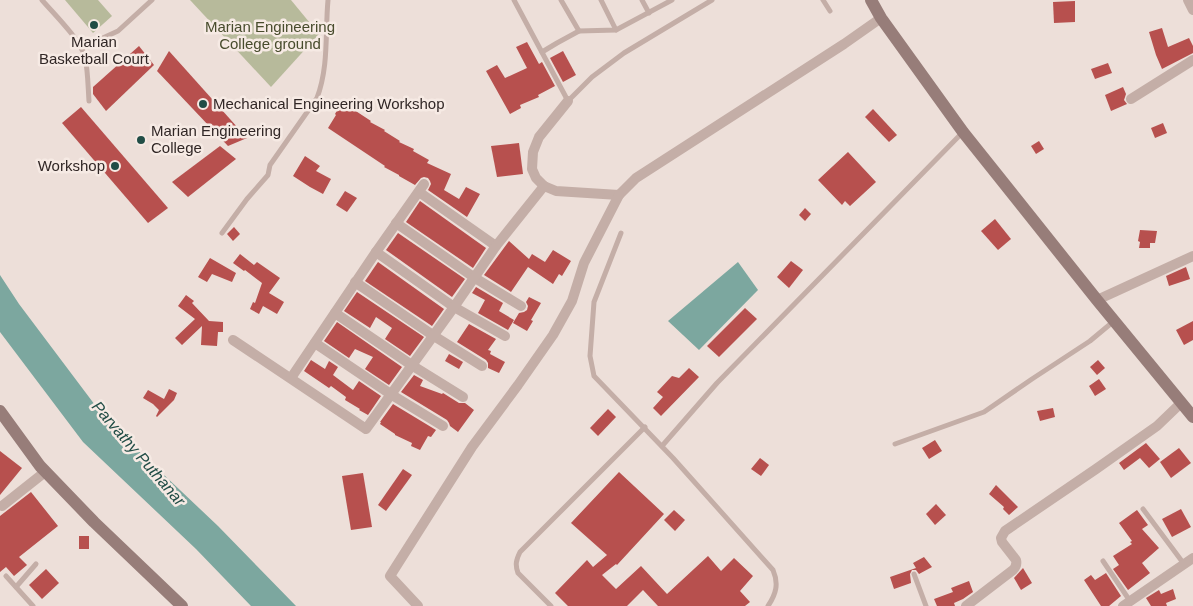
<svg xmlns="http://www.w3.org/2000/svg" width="1193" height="606" viewBox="0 0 1193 606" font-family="Helvetica,sans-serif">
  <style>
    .green { fill: #b7ba9b }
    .water { fill: #7ca79f }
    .building { fill: #b7504e }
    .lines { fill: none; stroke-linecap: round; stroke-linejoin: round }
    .lane { stroke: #c4aea7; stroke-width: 5 }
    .street { stroke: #c4aea7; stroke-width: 10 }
    .secondary { stroke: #977d79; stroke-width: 12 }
    .poi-dot { fill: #214d46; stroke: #f6eae4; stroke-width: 2 }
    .labels { text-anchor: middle; stroke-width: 5; stroke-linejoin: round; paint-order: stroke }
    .park-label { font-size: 15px; fill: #484c2d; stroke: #f6eae4 }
    .poi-label { font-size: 15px; fill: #312726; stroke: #f6eae4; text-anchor: start }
    .water-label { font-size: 16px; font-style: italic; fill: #214d46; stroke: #f6eae4 }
  </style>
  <rect width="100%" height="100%" fill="#eddfd9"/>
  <g class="green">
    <path d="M65,0H98L112,16L93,33Z"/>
    <path d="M190,0H291L319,34L271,87Z"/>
  </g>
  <g class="water">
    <path d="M738,262L758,290L699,350L668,321Z"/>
    <path d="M0,275L19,304L107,421L218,526L296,606H251L196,549L83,442L0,332Z"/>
  </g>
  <g class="building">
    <path d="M1075,1V22L1054,23L1053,2Z"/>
    <path d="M1162,28L1168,47L1189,38L1193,46V53L1162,69L1156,55L1149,32Z"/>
    <path d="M527,42L539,64L542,62L555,86L538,95L539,97L520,105L521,108L510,114L486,71L497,65L505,78L527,68L516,47Z"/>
    <path d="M139,46L154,65L106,111L93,94V87Z"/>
    <path d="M169,51L247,138L228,146L157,71Z"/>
    <path d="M563,51L576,75L563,82L550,58Z"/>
    <path d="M1108,63L1112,73L1095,79L1091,69Z"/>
    <path d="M1123,87L1126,94L1124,100L1127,104L1111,111L1105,95Z"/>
    <path d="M342,102L371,121L370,122L385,130L384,131L400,141L399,142L414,149L413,151L429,160L427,163L451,174L444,190L459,199L466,187L480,194L467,217L428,190L431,184L430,181L428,178L424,177L421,178L415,185L399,176V175L384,167L385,166L328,128L336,115L335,114Z"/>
    <path d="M81,107L168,208L148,223L62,123Z"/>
    <path d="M873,109L897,135L889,142L865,117Z"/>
    <path d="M1163,123L1167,133L1155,138L1151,128Z"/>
    <path d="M1039,141L1044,149L1036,154L1031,146Z"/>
    <path d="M519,143L523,174L497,177L491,146Z"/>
    <path d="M220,146L236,159L188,197L172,182Z"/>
    <path d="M848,152L876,182L850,206L845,201L842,205L818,180Z"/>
    <path d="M305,156L320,166L316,171L331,179L323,194L310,187L293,176Z"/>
    <path d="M345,191L357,198L347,212L336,205Z"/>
    <path d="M420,201L486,248L473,268L406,222Z"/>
    <path d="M805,208L811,214L805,221L799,215Z"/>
    <path d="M995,219L1011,239L998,250L981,231Z"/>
    <path d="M234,227L240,234L233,241L227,234Z"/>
    <path d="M1140,230L1157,231L1155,243H1150V248H1139L1140,242L1138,241Z"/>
    <path d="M398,233L465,279L452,297L386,250Z"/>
    <path d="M509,241L529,259L532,254L545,262L553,250L571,261L562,276L559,274L553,284L528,267L511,292L484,275Z"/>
    <path d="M240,254L254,265L257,262L280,278L269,293L284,302L277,314L263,306L259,314L250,309L253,302L255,303L262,283L245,270L244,271L233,263Z"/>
    <path d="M210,258L236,273L232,282L212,274L207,282L198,277Z"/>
    <path d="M791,261L803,270L789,288L777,277Z"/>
    <path d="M378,262L444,309L432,326L365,281Z"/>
    <path d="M1186,267L1190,279L1169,286L1166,276Z"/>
    <path d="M476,287L503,303L499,311L514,320L508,330L478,313L485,300L472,293Z"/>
    <path d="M357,292L424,337L410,356L385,339L392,328L376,317L370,328L344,311Z"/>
    <path d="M186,295L194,301L192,303L209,321L223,322V332H218L217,346L201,345L202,326L182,345L175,338L195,319L178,306Z"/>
    <path d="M529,297L541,303L531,320L533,321L527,331L513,323L519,313L524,312L527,310L528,306L526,302Z"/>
    <path d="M745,308L757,319L719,357L707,346Z"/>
    <path d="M1193,321V340L1184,345L1176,330Z"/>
    <path d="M337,322L402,367L389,385L365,369L373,357L355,349L349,358L324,341Z"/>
    <path d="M469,324L496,339L488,350L491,351L490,354L505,362L499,373L488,368V363L486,360L457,342Z"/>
    <path d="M449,354L463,362L459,369L445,361Z"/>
    <path d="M311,360L325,369L329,361L338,367L333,375L353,390L359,381L381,396L368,415L359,410L360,409L345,400L346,397L331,386L329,388L304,371Z"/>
    <path d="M1098,360L1105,368L1097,375L1090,367Z"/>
    <path d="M689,368L699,377L661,416L653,408L663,397L657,392L672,376L679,378Z"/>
    <path d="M414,375L423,380L420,386L442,394L443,393L459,403H465L474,410L458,432L450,426L449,423L447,420L401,392Z"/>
    <path d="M1099,379L1106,389L1095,396L1089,386Z"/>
    <path d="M169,389L177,393L174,400L157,417L156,416L159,410L153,404L143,398L148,390L164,399Z"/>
    <path d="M393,404L436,430L431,437L428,436L420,450L411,446L412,443L395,435V434L380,424L381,422H380Z"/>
    <path d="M1053,408L1055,417L1040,421L1037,411Z"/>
    <path d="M608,409L616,417L598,436L590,428Z"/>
    <path d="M935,440L942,451L929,459L922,448Z"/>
    <path d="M1146,443L1160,459L1149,468L1140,458L1124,470L1119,463Z"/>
    <path d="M1179,448L1191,463L1171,478L1160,462Z"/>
    <path d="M0,451L22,468L0,495Z"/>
    <path d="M760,458L769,465L761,476L751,469Z"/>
    <path d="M403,469L412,475L386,511L378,505Z"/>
    <path d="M619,472L664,514L617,565L616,564L602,575L616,589L641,566L667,594L708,556L721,571L734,558L753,576L740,591L750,602L745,606H658L643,590L627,606H568L555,593L587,560L593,567L607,555L571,523Z"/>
    <path d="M363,473L372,527L351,530L342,476Z"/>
    <path d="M996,485L1018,507L1009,515L1003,509L1004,507L989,494Z"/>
    <path d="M31,492L58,526L19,557L27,565L14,576L6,567L0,572V516Z"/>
    <path d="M936,504L946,515L935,525L926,514Z"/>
    <path d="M1181,509L1191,527L1172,537L1162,519Z"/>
    <path d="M674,510L685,520L675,531L664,520Z"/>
    <path d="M1137,510L1148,525L1142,529L1159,548L1142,563L1150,573L1128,590L1113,569L1119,565L1113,556L1132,544L1130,542L1132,541L1119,523Z"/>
    <rect x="79" y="536" width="10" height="13"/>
    <path d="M924,557L932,567L919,574L916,570H912L910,574L911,583L894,589L890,577L916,568L913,563Z"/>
    <path d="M1023,568L1032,583L1021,590L1014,578Z"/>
    <path d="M46,569L59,583L42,599L29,585Z"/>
    <path d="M1106,573L1121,596L1109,606H1101L1084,580L1091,575L1095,580Z"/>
    <path d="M969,581L973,592L963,599L954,603L955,606H937L934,599L953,592L951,588Z"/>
    <path d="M1173,589L1176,599L1166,603L1167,606H1151L1146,598L1159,590L1161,594Z"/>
  </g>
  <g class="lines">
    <g class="lane">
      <path d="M42,0C54,14 80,39 85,57C88,71 88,87 89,101"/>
      <path d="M514,0L568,101L592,77L624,53L712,0"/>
      <path d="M561,0L579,31"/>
      <path d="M601,0L616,30"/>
      <path d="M642,0L649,13"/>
      <path d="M823,0L830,11"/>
      <path d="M81,48L118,31L152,0"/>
      <path d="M542,52L557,43L579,31L616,30L672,0"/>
      <path d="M222,233L247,199L268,175L270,165L317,98C329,66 325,33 328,0"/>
      <path d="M621,233L594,302L590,356L594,376L673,458L773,570C779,584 776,594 768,606"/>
      <path d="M895,444L984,412L1032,379L1090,341L1114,321"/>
      <path d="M662,446L717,383L962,133"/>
      <path d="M1143,509L1184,564"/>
      <path d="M1103,561L1130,601"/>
      <path d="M914,574L926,606"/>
      <path d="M6,576L33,606"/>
      <path d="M16,587L36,564"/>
      <path d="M551,606L518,573C515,565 516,560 520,552L645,427"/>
    </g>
    <g class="street">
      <path d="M1188,0L1193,10"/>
      <path d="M1131,99L1193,60"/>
      <path d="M568,101L539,137L533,152L532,169L536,178L544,186L556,191L619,195L636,178L844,44L881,18"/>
      <path d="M419,192L496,246"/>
      <path d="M396,223L475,278L521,306"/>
      <path d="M376,252L454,307L505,336"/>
      <path d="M355,282L434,336L482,366"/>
      <path d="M1097,300L1193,256"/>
      <path d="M335,313L413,366L463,397"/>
      <path d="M233,340L366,429L454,307L496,246L544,186"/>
      <path d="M315,343L392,395L443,426"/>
      <path d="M291,378L376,252L424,184"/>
      <path d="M2,506L45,472"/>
      <path d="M418,606L390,576L472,447L518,385L553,335L572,301L584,263L619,195"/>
      <path d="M966,606L1013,570C1016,567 1017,564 1016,560L1002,542L1001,538L1005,531L1096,469L1157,426L1181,403"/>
      <path d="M1123,606L1193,558"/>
    </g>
    <g class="secondary">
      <path d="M871,0L881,18L963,132L1097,300L1193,417"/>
      <path d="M0,411L40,466L94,522L182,606"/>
    </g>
  </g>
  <g class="poi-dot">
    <circle cx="94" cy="25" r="5"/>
    <circle cx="203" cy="104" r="5"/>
    <circle cx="141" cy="140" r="5"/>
    <circle cx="115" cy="166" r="5"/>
  </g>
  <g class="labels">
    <g class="park-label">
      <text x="270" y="32">Marian Engineering<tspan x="270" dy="17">College ground</tspan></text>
    </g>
    <g class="poi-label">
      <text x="94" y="47" text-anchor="middle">Marian<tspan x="94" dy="17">Basketball Court</tspan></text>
      <text x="213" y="109">Mechanical Engineering Workshop</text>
      <text x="151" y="136">Marian Engineering<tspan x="151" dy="17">College</tspan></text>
      <text x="105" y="171" text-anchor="end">Workshop</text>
    </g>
    <g class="water-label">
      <text transform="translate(139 453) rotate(49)" y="6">Parvathy Puthanar</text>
    </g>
  </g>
</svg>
